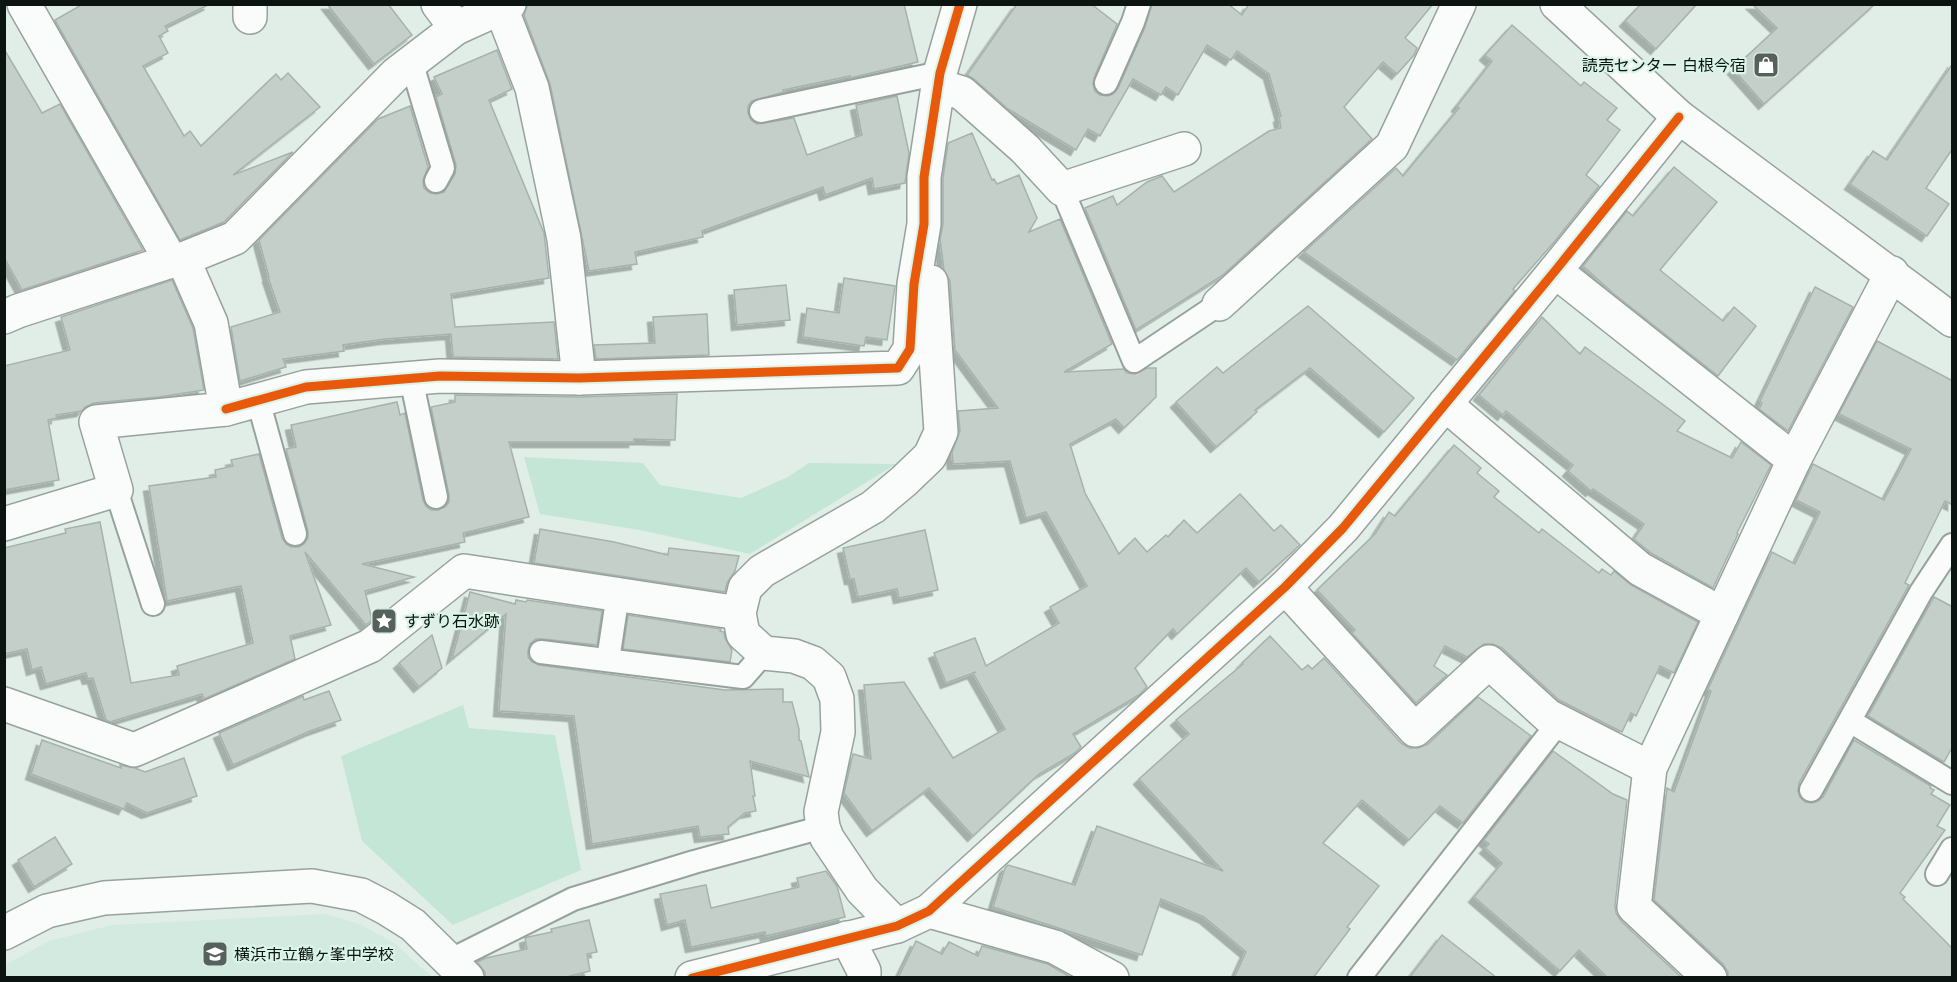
<svg xmlns="http://www.w3.org/2000/svg" width="1957" height="982" viewBox="0 0 1957 982" font-family="Poppins,'Noto Sans JP',sans-serif">
  <style>
    .built { fill: #d2eadf }
    .green { fill: #c3e6d7 }
    .building { fill: #c4cfca; stroke: #a7b2ad; stroke-width: 1.5; filter: url(#shadow) }
    .lines { fill: none; stroke-linecap: round; stroke-linejoin: round }
    .lane-casing { stroke: #98a29d; stroke-width: 26 }
    .street-casing { stroke: #98a29d; stroke-width: 36 }
    .secondary-casing { stroke: #98a29d; stroke-width: 36 }
    .lane { stroke: #fafcfc; stroke-width: 22 }
    .street { stroke: #fafcfc; stroke-width: 33 }
    .secondary { stroke: #fafcfc; stroke-width: 33 }
    .cycleway-casing { stroke: #dbf4e8; stroke-width: 13 }
    .cycleway { stroke: #e8590c; stroke-width: 9 }
    .labels { text-anchor: middle; stroke-width: 4.5; stroke-linejoin: round; paint-order: stroke }
    .poi-label { font-size: 16px; fill: #0b1410; stroke: #dbf4e8; text-anchor: start }
  </style>
  <defs>
    <filter id="shadow"><feDropShadow dx="-5.5" dy="5.5" stdDeviation="0" flood-color="#0004"/></filter>
  </defs>
  <rect width="100%" height="100%" fill="#e1eee8"/>
  <path class="built" d="M325,914L360,924L394,943L432,977H5V965L49,941L112,925Z"/>
  <g class="green">
    <path d="M524,457L643,463L660,485L741,498L788,477L809,463L896,464L750,554L640,530L540,514Z"/>
    <path d="M463,705L469,728L555,735L581,870L453,925L362,841L341,756Z"/>
  </g>
  <g class="building">
    <path d="M83,4H210L165,26L168,31L159,36L168,53L143,66L184,136L190,131L201,146L276,74L281,80L288,73L320,107L233,175L293,152L224,222L180,240L55,20Z"/>
    <path d="M327,4H388L412,35L374,64Z"/>
    <path d="M528,4H904L918,62L850,78V76L783,90L784,92L752,101L748,106V113L751,120L757,124L794,118L807,155L862,135L856,105L897,96L909,153L905,183L874,189L872,178L825,195L823,187L702,231L703,237L635,252L637,264L589,271L550,84L524,15Z"/>
    <path d="M1017,4H1091L1117,24L1094,78L1093,84L1095,91L1100,95L1107,96L1113,94L1118,88L1145,27L1152,4H1228L1242,15L1249,4H1433L1405,38L1417,48L1414,55L1397,74L1383,62L1344,107L1372,139L1223,275L1136,330L1085,208L1113,196L1117,205L1147,182L1162,176L1174,192L1269,131L1281,128L1279,117L1281,116L1269,74L1237,51L1231,60L1207,45L1178,95L1166,87L1161,95L1133,79L1100,136L1088,129L1076,150L1008,109L974,79L967,75Z"/>
    <path d="M1641,4H1697L1656,49L1625,21Z"/>
    <path d="M1752,4H1875L1764,104L1733,69L1777,28Z"/>
    <path d="M1512,25L1581,86L1584,82L1617,108L1607,120L1620,130L1586,175L1599,186L1555,241L1513,289L1515,291L1457,360L1304,252L1396,168L1403,176L1459,108L1457,106L1492,61L1485,55Z"/>
    <path d="M4,49L42,113L60,104L143,250L22,290L4,257Z"/>
    <path d="M497,50L512,89L489,100L544,233L549,278L451,294L455,327L554,322L558,359L453,357L451,334L385,339L343,345L344,351L283,359L286,367L240,381L231,327L280,312L268,277H269L259,240L378,119L410,106L428,167L423,181L424,188L430,193L437,194L444,192L455,174L456,165L436,97L442,94L434,77Z"/>
    <path d="M1953,63V148L1926,188L1949,204L1927,236L1850,184L1873,151L1887,160Z"/>
    <path d="M972,133L992,180L994,179L997,184L1019,175L1037,218L1029,232L1060,219L1112,344L1064,372L1124,369L1127,373L1135,374L1147,368H1156V397L1124,428L1116,419L1070,444L1085,493L1119,554L1135,538L1147,552L1166,535L1168,537L1184,520L1197,533L1240,494L1274,531L1281,525L1300,545L1259,582L1246,568L1177,634L1173,629L1135,668L1147,687L1139,695L1073,734L1081,747L1075,753L1039,774L973,836L929,788L872,831L844,793L853,754L871,759L864,685L904,682L953,758L1005,729L973,673L976,672L946,683L934,653L975,638L986,666L1059,623L1050,607L1087,586L1046,512L1026,518L1010,461L953,464L952,452L960,431L958,411L998,408L955,350L950,281L944,270L940,239L943,224V178L948,143Z"/>
    <path d="M1674,167L1717,202L1660,270L1723,321L1734,307L1756,326L1718,376L1614,294L1583,266L1627,211L1633,216Z"/>
    <path d="M844,278L895,286L887,340L866,337L864,346L803,337L807,308L839,313Z"/>
    <path d="M172,280L193,328L204,390L159,397L94,403L85,407L82,411L56,415L57,418L48,420L59,480L4,490V366L70,350L61,317Z"/>
    <path d="M786,285L790,320L737,325L734,290Z"/>
    <path d="M1815,287L1853,307L1788,431L1759,409L1762,403L1760,401Z"/>
    <path d="M1308,306L1414,398L1384,432L1310,368L1255,410L1257,412L1216,447L1176,402L1217,367L1223,373Z"/>
    <path d="M707,314L709,355L596,359L594,345L655,343L653,317Z"/>
    <path d="M1542,317L1580,354L1585,347L1685,421L1677,431L1732,458L1741,442L1771,465L1737,533L1738,534L1713,588L1651,553L1634,539L1644,524L1593,489L1591,491L1568,471L1573,465L1506,411L1503,415L1479,395Z"/>
    <path d="M1877,341L1953,381V505L1945,501L1905,583L1909,585L1799,783L1798,791L1800,797L1805,802L1812,803L1818,801L1823,797L1854,740L1931,786L1930,788L1934,790L1931,794L1950,805L1937,826L1945,830L1900,893L1905,897L1903,899L1953,949V978H1728V972L1723,964L1654,900L1667,788L1674,792L1711,691L1708,689L1772,552L1795,564L1820,512L1796,500L1813,464L1884,500L1911,449L1839,414Z"/>
    <path d="M677,394L675,440L634,439V442H509L529,517L463,533L465,542L362,564L414,577L365,591L372,620L366,625L305,552L331,625L290,636L295,659L204,699L202,694L110,722L106,720L93,678L88,679L86,673L46,684L41,667L32,670L27,649L4,654V548L66,533L65,529L100,522L131,683L179,675L177,666L253,643L241,586L167,601L149,486L216,477L215,470L233,466L231,460L259,454L282,538L286,544L291,547H299L304,544L308,538V531L286,449L296,447L291,425L397,402L400,415L405,413L423,500L426,506L431,510H438L445,507L449,502V495L431,407L455,402V395L579,397Z"/>
    <path d="M1454,445L1481,468L1477,473L1499,491L1494,497L1539,533L1542,529L1599,573L1602,569L1611,575L1614,571L1631,585L1698,622L1674,673L1660,666L1636,716L1631,713L1622,732L1559,700L1502,648L1493,644H1484L1467,657L1445,646L1434,666L1447,675L1416,703L1352,633L1355,630L1317,590L1375,534L1389,512L1395,516Z"/>
    <path d="M540,529L614,542L668,555L669,548L739,556L735,571L727,583L725,592L534,563Z"/>
    <path d="M925,530L938,590L899,598L897,589L858,597L854,579H850L843,548Z"/>
    <path d="M470,592L515,604L516,600L526,602L527,600L602,611L597,645L543,639H536L530,644L528,651V657L532,662L539,665L725,690L783,689V702H792L799,729V740L801,741L809,777L750,761L755,796H753L756,811L745,813L728,827L729,834L700,837L698,826L592,844L574,716L499,711L506,614L452,659Z"/>
    <path d="M1934,597L1953,607V746L1944,762L1868,716Z"/>
    <path d="M628,615L721,629L720,631L724,632L725,638L732,650L730,662L623,649Z"/>
    <path d="M432,635L442,668L419,687L399,663Z"/>
    <path d="M1270,636L1302,670L1308,665L1312,669L1324,658L1401,743L1409,748H1418L1428,744L1478,697L1531,736L1463,823L1440,806L1409,840L1362,800L1323,843L1379,886L1347,927L1350,929L1313,978H1234L1246,952L1204,917L1161,899L1142,955L993,907L1005,868L1008,865L1075,885L1097,826L1223,871L1139,779L1189,734L1176,720L1243,664L1242,663Z"/>
    <path d="M329,691L341,720L310,731L233,765L219,733L303,696L304,700Z"/>
    <path d="M42,740L121,768L120,765L135,768L145,772L184,758L197,796L147,813L127,803L124,809L31,774Z"/>
    <path d="M1553,751L1613,794L1627,800L1615,905L1616,913L1621,921L1682,978H1608L1579,950L1560,971L1474,897L1502,863L1485,848L1489,844L1484,840Z"/>
    <path d="M55,837L72,864L34,887L18,860Z"/>
    <path d="M826,871L837,886L845,917L766,936L765,932L691,947L685,920L667,925L660,894L706,885L711,908L799,887L797,878Z"/>
    <path d="M589,920L597,952L587,954L590,971L562,978H485V972L477,962L486,958L527,949L525,938L528,937L552,932L551,929Z"/>
    <path d="M1442,935L1497,978H1409Z"/>
    <path d="M916,941L942,954L949,942L978,956L982,946L1048,964L1072,978H898Z"/>
  </g>
  <g class="lines">
    <g class="lane-casing">
      <g id="lane">
        <path d="M411,61L443,168L436,181"/>
        <path d="M1106,83L1133,22L1139,4"/>
        <path d="M761,111L940,73"/>
        <path d="M1062,189L1134,361L1219,304"/>
        <path d="M411,378L436,497"/>
        <path d="M258,400L295,534"/>
        <path d="M116,490L153,604"/>
        <path d="M541,652L743,677L764,653"/>
        <path d="M608,660L618,594"/>
        <path d="M1850,721L1952,783"/>
        <path d="M1811,790L1921,592L1952,545"/>
        <path d="M1937,874L1952,849"/>
        <path d="M449,961L573,899L694,862L823,827"/>
        <path d="M1359,978L1559,722"/>
      </g>
    </g>
    <g class="street-casing">
      <g id="street">
        <path d="M24,4L171,261"/>
        <path d="M438,4L456,28"/>
        <path d="M501,8L532,88L564,239L579,378"/>
        <path d="M250,17V4"/>
        <path d="M939,86L962,93L1025,149L1062,189L1184,149"/>
        <path d="M1555,271L1794,460"/>
        <path d="M1219,304L1392,146L1459,4"/>
        <path d="M4,317L18,311L171,261L183,259L235,238L396,74L456,28L509,4"/>
        <path d="M1445,404L1640,569L1722,614"/>
        <path d="M226,409L306,387L440,376L579,378L898,368L910,349L914,284L924,224V177L940,73L960,4"/>
        <path d="M4,524L116,490L96,422L226,409L211,323L183,259"/>
        <path d="M1285,587L1415,730L1489,662L1548,716L1650,768"/>
        <path d="M4,704L134,750L370,646L464,571L739,613"/>
        <path d="M929,911L1055,947L1112,978"/>
        <path d="M897,926L862,890L827,838L823,827L821,812L838,732L837,699L829,677L813,663L794,656L764,653L743,634L739,613L745,588L762,571L873,507L904,481L930,456L941,432L931,282"/>
        <path d="M847,938L864,971V978"/>
        <path d="M1710,978L1634,907L1650,768L1794,460L1892,273"/>
      </g>
    </g>
    <g class="secondary-casing">
      <g id="secondary">
        <path d="M1557,4L1679,117L1952,320"/>
        <path d="M4,933L47,911L104,898L312,886L361,895L386,908L413,925L467,978"/>
        <path d="M692,978L897,926L929,911L1285,587L1343,528L1555,271L1679,117"/>
      </g>
    </g>
    <use href="#lane" class="lane"/>
    <use href="#street" class="street"/>
    <use href="#secondary" class="secondary"/>
    <g class="cycleway-casing">
      <g id="cycleway">
        <path d="M226,409L306,387L440,376L579,378L898,368L910,349L914,284L924,224V177L940,73L960,4"/>
        <path d="M692,978L897,926L929,911L1285,587L1343,528L1555,271L1679,117"/>
      </g>
    </g>
    <use href="#cycleway" class="cycleway"/>
  </g>
  <defs>
    <g id="shop-square" transform="scale(1.35)"><rect x="-9" y="-9" width="18" height="18" rx="4" fill="#56605c" stroke="#dbf4e8"/><path d="M-5-2.5h2.3a2.7 3.5 0 0 1 5.4 0H5L5.5 6h-11ZM-1.5-2.5h3a1.5 2.3 0 0 0-3 0Z" fill="#fff"/></g>
    <g id="sight-square" transform="scale(1.35)"><rect x="-9" y="-9" width="18" height="18" rx="4" fill="#56605c" stroke="#dbf4e8"/><path d="M0-6L1.8-2.2L6-1.7L2.9 1.2L3.7 5.4L0 3.3L-3.7 5.4L-2.9 1.2L-6-1.7L-1.8-2.2Z" fill="#fff"/></g>
    <g id="school-square" transform="scale(1.35)"><rect x="-9" y="-9" width="18" height="18" rx="4" fill="#56605c" stroke="#dbf4e8"/><path d="M0-5L7-2L0 1L-7-2ZM-4 1L0 2.5L4 1V4Q0 6-4 4Z" fill="#fff"/></g>
  </defs>
  <g fill-rule="evenodd">
    <use href="#shop-square" x="1766" y="65"/>
    <use href="#sight-square" x="384" y="621"/>
    <use href="#school-square" x="215" y="954"/>
  </g>
  <g class="labels">
    <g class="poi-label">
      <text x="1746" y="71" text-anchor="end">読売センター 白根今宿</text>
      <text x="404" y="627">すずり石水跡</text>
      <text x="234" y="960">横浜市立鶴ヶ峯中学校</text>
    </g>
  </g>
  <rect width="1957" height="982" fill="none" stroke="#0b1410" stroke-width="12"/>
</svg>
